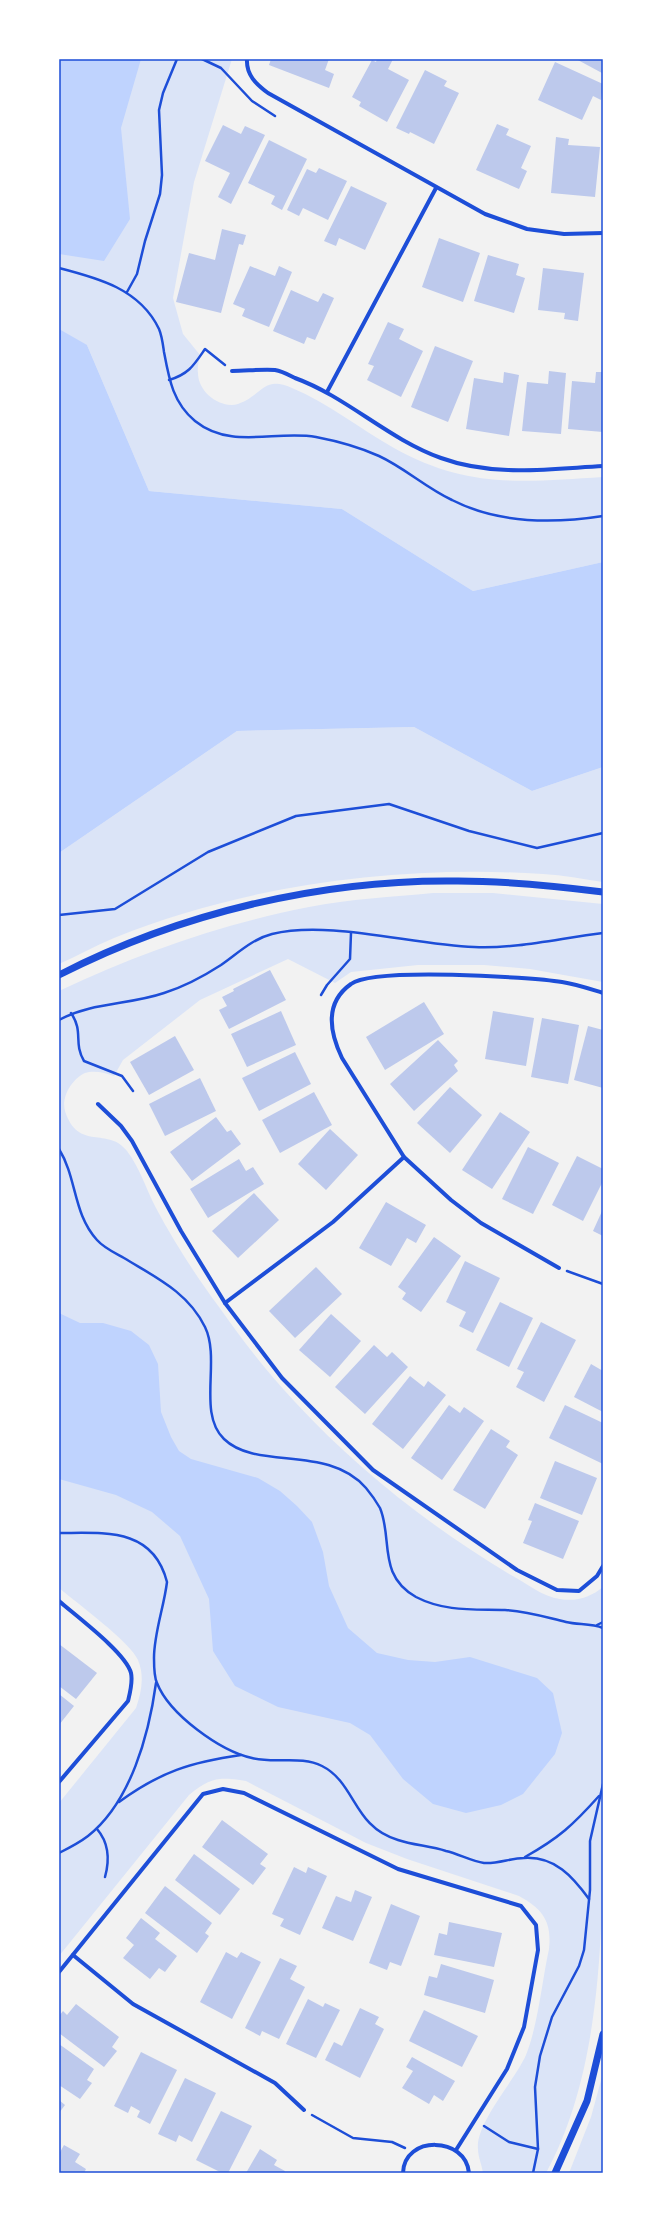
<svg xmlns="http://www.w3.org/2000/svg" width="662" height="2232" viewBox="0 0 662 2232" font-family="'DM Sans',sans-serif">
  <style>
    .green { fill: #dbe4f7 }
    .water { fill: #bfd3fe }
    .building { fill: #bdc9ec }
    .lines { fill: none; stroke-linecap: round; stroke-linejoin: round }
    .path { stroke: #1d4ed8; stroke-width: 2.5 }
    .minor { stroke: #1d4ed8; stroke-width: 4 }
    .tertiary { stroke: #1d4ed8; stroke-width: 7 }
    .neatline { fill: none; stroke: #1d4ed8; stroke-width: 1.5 }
  </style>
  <rect width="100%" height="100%" fill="#f2f2f2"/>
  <g class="green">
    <path d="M59,59H232L194,182L173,298L183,334L200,355C199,361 197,368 198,373C198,392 220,409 238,404C262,396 263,375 292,388C328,403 360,429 394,448C467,489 524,482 603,477V562L473,591L342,509L149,491L87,345L59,359Z"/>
    <path d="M414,727L532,791L603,767V882C583,879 563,875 543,874C400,865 247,884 114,938C95,946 77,956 59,964V853L237,731Z"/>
    <path d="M433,893H493L603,904V982L530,969L484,965H418L351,972L335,983L288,959L200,1000L123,1060L114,1076C106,1073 94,1070 85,1073C72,1079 61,1097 65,1111C78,1152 108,1126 127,1151C140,1168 146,1189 156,1208C174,1242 196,1276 219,1307C242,1340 267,1372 295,1402C358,1470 432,1528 511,1575C526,1583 543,1597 560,1599C576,1602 591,1597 603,1587C603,1659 603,1731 603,1803C603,1920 604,2067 546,2173H483C482,2165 478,2157 478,2149C475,2124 515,2080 526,2055C538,2025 542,1981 549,1949C552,1922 543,1909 519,1896L407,1859L366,1843L246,1781C219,1777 211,1777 189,1795L59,1956V1803L136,1708C141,1693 145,1677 138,1660C130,1642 77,1603 59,1588V991C139,953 222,924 309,907C350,899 392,897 433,893Z"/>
    <path d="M603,2073V2173H569L591,2117Z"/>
  </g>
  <g class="water">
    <path d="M59,59H141L121,128L130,219L104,261L59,254Z"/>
    <path d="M59,329L87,345L149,491L342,509L473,591L603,562V767L532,791L414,727L237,731L59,853Z"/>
    <path d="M59,1313L80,1323H103L131,1331L149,1345L158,1364L161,1412L171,1437L179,1451L191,1459L258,1478L280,1491L297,1506L312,1522L323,1552L329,1586L348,1628L377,1653L408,1660L435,1662L470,1657L537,1678L553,1693L562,1733L555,1754L523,1794L501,1805L466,1813L433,1804L403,1779L370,1735L350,1723L278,1707L235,1686L213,1651L209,1599L180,1536L152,1512L116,1495L59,1479Z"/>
  </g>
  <g class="building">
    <path d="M271,59H329L325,70L334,74L329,88L269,65Z"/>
    <path d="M377,59H393L388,69L409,80L387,122L359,106L361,102L352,97L372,60L376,62Z"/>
    <path d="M576,59H603V70L602,73Z"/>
    <path d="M555,62L603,84L601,100L593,96L582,120L538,100Z"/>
    <path d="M425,70L447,81L444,86L459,93L434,144L410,132L409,134L396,128Z"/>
    <path d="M497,124L509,129L506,135L531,146L521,168L527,171L519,189L476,170Z"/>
    <path d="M223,125L241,134L245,126L265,135L231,204L218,197L230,173L205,161Z"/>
    <path d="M556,137L569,139L568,145L600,147L595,197L551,193Z"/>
    <path d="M269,140L307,159L282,210L271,204L275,196L248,183Z"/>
    <path d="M319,168L347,181L328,220L303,208L299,216L287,210L307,169L316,173Z"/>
    <path d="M351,186L387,203L365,250L339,238L336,246L324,241Z"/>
    <path d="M222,229L246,235L243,245L239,244L221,313L176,302L189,253L215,260Z"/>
    <path d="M439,238L480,253L463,302L422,287Z"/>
    <path d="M488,255L519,264L516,275L525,278L514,313L474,301Z"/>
    <path d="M250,266L275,276L279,266L292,272L269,327L242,316L245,309L233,304Z"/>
    <path d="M543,268L584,273L578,321L564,319L565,313L538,310Z"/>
    <path d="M291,290L318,302L323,293L334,298L315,340L307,337L304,344L273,331Z"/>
    <path d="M388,322L404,329L399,339L423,351L401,397L367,380L374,366L368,364Z"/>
    <path d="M435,346L473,361L448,422L411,407Z"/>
    <path d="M549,371L566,373L561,434L522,431L527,382L548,384Z"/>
    <path d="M504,372L519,375L509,436L466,429L474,378L503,383Z"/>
    <path d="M596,372H603V432L568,429L572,381L595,383Z"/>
    <path d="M270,970L286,1000L229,1029L219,1010L227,1006L222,997L234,991L233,989Z"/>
    <path d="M424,1002L444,1034L385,1070L366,1037Z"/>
    <path d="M281,1011L296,1045L247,1067L231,1034Z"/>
    <path d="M493,1011L534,1018L526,1066L485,1059Z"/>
    <path d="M542,1018L579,1025L568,1084L531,1077Z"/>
    <path d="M588,1026L603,1030V1088L574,1080Z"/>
    <path d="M175,1036L194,1070L149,1095L130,1062Z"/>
    <path d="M438,1040L458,1061L454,1065L458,1071L414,1111L390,1084Z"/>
    <path d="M295,1052L311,1084L259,1111L242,1078Z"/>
    <path d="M200,1078L216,1111L165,1136L149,1104Z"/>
    <path d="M450,1087L482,1115L450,1153L417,1123Z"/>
    <path d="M314,1092L332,1125L280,1153L262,1120Z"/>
    <path d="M500,1112L530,1132L492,1189L462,1170Z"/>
    <path d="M216,1117L227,1132L231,1130L241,1144L192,1181L170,1152Z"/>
    <path d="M330,1129L358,1155L326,1190L298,1164Z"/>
    <path d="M528,1147L559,1163L533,1214L502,1199Z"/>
    <path d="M577,1156L603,1169V1181L583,1221L552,1205Z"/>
    <path d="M239,1159L246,1171L253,1167L264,1184L208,1218L190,1189Z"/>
    <path d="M254,1193L279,1220L238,1258L212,1231Z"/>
    <path d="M386,1202L426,1225L416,1243L407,1238L391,1266L359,1248Z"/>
    <path d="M603,1209V1236L593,1231Z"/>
    <path d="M434,1237L461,1256L421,1312L402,1299L406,1293L398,1287Z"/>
    <path d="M465,1261L500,1278L473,1333L459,1326L466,1312L446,1302Z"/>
    <path d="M316,1267L342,1294L295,1338L269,1311Z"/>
    <path d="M500,1302L533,1318L509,1367L476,1350Z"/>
    <path d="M331,1314L361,1341L330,1377L299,1350Z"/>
    <path d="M541,1322L576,1340L544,1402L516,1387L524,1372L517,1369Z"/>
    <path d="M374,1345L387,1357L392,1352L408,1367L365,1414L335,1387Z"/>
    <path d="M591,1364L603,1371V1412L574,1397Z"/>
    <path d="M410,1376L424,1387L428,1381L446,1395L403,1449L372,1424Z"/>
    <path d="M449,1405L460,1413L464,1407L484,1421L442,1480L411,1458Z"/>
    <path d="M565,1405L603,1423V1464L549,1438Z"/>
    <path d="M491,1429L510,1441L506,1447L518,1455L485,1509L453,1490Z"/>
    <path d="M555,1461L597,1478L582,1515L540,1498Z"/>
    <path d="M535,1503L579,1521L563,1559L523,1543L532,1521L528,1520Z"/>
    <path d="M59,1644L97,1673L76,1699L59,1686Z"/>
    <path d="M59,1694L74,1706L59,1725Z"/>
    <path d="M222,1820L268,1854L260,1864L266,1868L253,1885L202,1847Z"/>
    <path d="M194,1854L240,1889L220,1915L175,1880Z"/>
    <path d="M294,1867L306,1873L308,1867L327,1876L300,1935L280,1926L284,1919L272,1914Z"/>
    <path d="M165,1886L212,1923L205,1933L209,1936L197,1953L145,1913Z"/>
    <path d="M355,1890L372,1897L353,1941L322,1928L336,1896L351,1902Z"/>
    <path d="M391,1904L420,1916L401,1966L390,1962L387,1970L369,1963Z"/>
    <path d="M141,1918L160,1933L155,1939L177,1956L165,1972L159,1968L150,1979L123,1958L134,1945L126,1938Z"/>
    <path d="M449,1922L502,1933L494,1967L434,1955L439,1933L447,1935Z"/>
    <path d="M226,1952L237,1958L241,1952L261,1962L232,2019L200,2002Z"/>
    <path d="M280,1958L297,1966L290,1979L305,1987L279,2039L262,2031L260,2036L245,2028Z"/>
    <path d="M441,1964L494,1980L485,2013L424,1995L429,1976L437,1978Z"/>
    <path d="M308,1999L323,2007L325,2003L340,2010L316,2058L286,2044Z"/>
    <path d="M76,2004L119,2037L112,2047L117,2051L104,2067L59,2033V2016L63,2011L67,2015Z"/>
    <path d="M360,2008L379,2017L375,2024L384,2029L360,2078L325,2060L334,2042L342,2046Z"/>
    <path d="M424,2010L478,2036L462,2067L409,2041Z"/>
    <path d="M59,2044L94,2069L87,2080L92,2083L80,2099L59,2085Z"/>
    <path d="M141,2052L177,2070L150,2124L137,2117L140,2111L131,2106L128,2113L114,2106Z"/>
    <path d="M412,2057L455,2081L443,2101L434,2095L429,2104L402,2088L413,2071L406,2067Z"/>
    <path d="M185,2078L216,2093L192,2142L179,2135L176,2142L158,2134Z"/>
    <path d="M59,2100L65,2105L59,2113Z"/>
    <path d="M221,2111L252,2126L228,2173H222L196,2160Z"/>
    <path d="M64,2145L80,2154L75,2162L86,2169L84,2173H59V2154Z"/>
    <path d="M260,2149L277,2160L274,2165L285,2171L284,2173H246Z"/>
  </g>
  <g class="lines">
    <g class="path">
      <path d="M202,59L221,68L252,101L275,116"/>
      <path d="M59,268C98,278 140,289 159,329C162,336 163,345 164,352C169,379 173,403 195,421C231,450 275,430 316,437C337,441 359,447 379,456C405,468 426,488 452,500C499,524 552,524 603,516"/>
      <path d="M127,292L137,274L145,241L160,194L162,175L159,110L163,93L177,59"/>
      <path d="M169,380C189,374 194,365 205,349L225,365"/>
      <path d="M59,915L115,909L208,852L296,816L389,804L469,831L537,848L603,833"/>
      <path d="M321,995L327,985L350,959L351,933"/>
      <path d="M71,1013C84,1032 73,1042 84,1061L122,1076L133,1091"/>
      <path d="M59,1020C92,1002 129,1005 164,993C183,987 204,976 221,965C237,954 252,939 272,934C329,920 413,945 474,947C517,949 560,938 603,933"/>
      <path d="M59,1149C77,1178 73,1214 97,1240C104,1248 115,1253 124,1258C155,1277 188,1292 205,1327C221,1360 197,1413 224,1439C257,1471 328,1444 366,1488C371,1494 376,1501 380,1508C393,1539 377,1575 416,1597C445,1612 474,1609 505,1610C527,1611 545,1617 566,1622C578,1625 591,1623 603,1628"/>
      <path d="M567,1271L603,1284"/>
      <path d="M59,1533C104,1533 153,1527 167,1582C164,1607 154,1633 154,1658C154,1665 154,1677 157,1683C169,1714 220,1751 252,1758C275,1764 301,1755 322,1766C356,1783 353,1827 398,1840C413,1845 430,1846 446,1851C459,1854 471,1861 484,1863C498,1864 511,1858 524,1858C555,1856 573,1877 589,1899"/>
      <path d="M597,1625L603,1622"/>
      <path d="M119,1802C160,1772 191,1762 241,1755"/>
      <path d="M97,1829C109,1843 110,1859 105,1877"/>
      <path d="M59,1853C69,1848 79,1843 88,1836C131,1802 149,1734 156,1683"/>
      <path d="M525,1857C559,1838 573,1825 599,1796"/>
      <path d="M312,2115L353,2138L392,2142L405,2148"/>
      <path d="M484,2126L509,2142L538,2149"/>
      <path d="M533,2173L538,2149L535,2087L540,2056L552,2017L579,1966L584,1950L590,1890V1841L603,1784"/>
    </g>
    <g class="minor">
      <path d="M247,59C246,75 256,84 268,93L485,214L527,229L564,234L603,233"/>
      <path d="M232,371C246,371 261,369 275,370C282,371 289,375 295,378C347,397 388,439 441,458C493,477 548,469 603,466"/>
      <path d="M327,392L436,188"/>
      <path d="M98,1104L121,1126L132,1141L181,1231L225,1303L282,1378L373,1470L517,1570L557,1590L579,1591L597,1576L603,1566"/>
      <path d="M559,1268L481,1223L451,1200L404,1157L342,1058C330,1033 324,1003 351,984C373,967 529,977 562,982C576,984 590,989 603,993"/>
      <path d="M225,1303L333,1222L404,1157"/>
      <path d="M59,1601C76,1616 126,1653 131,1673C133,1682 130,1693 128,1701L59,1782"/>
      <path d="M73,1955L133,2004L275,2083L304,2110"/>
      <path d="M59,1972L203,1794L223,1789L244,1793L398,1869L521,1906L536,1925L538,1950L524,2027L507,2069L456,2150"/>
      <path d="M403,2173C404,2135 466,2136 469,2173"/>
    </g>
    <g class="tertiary">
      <path d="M59,975C180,913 322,879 458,881C507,881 555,886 603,892"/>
      <path d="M555,2173L587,2101L603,2034"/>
    </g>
  </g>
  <rect width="662" height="2232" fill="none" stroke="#ffffff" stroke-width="120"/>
  <rect x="60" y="60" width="542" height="2112" class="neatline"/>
</svg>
